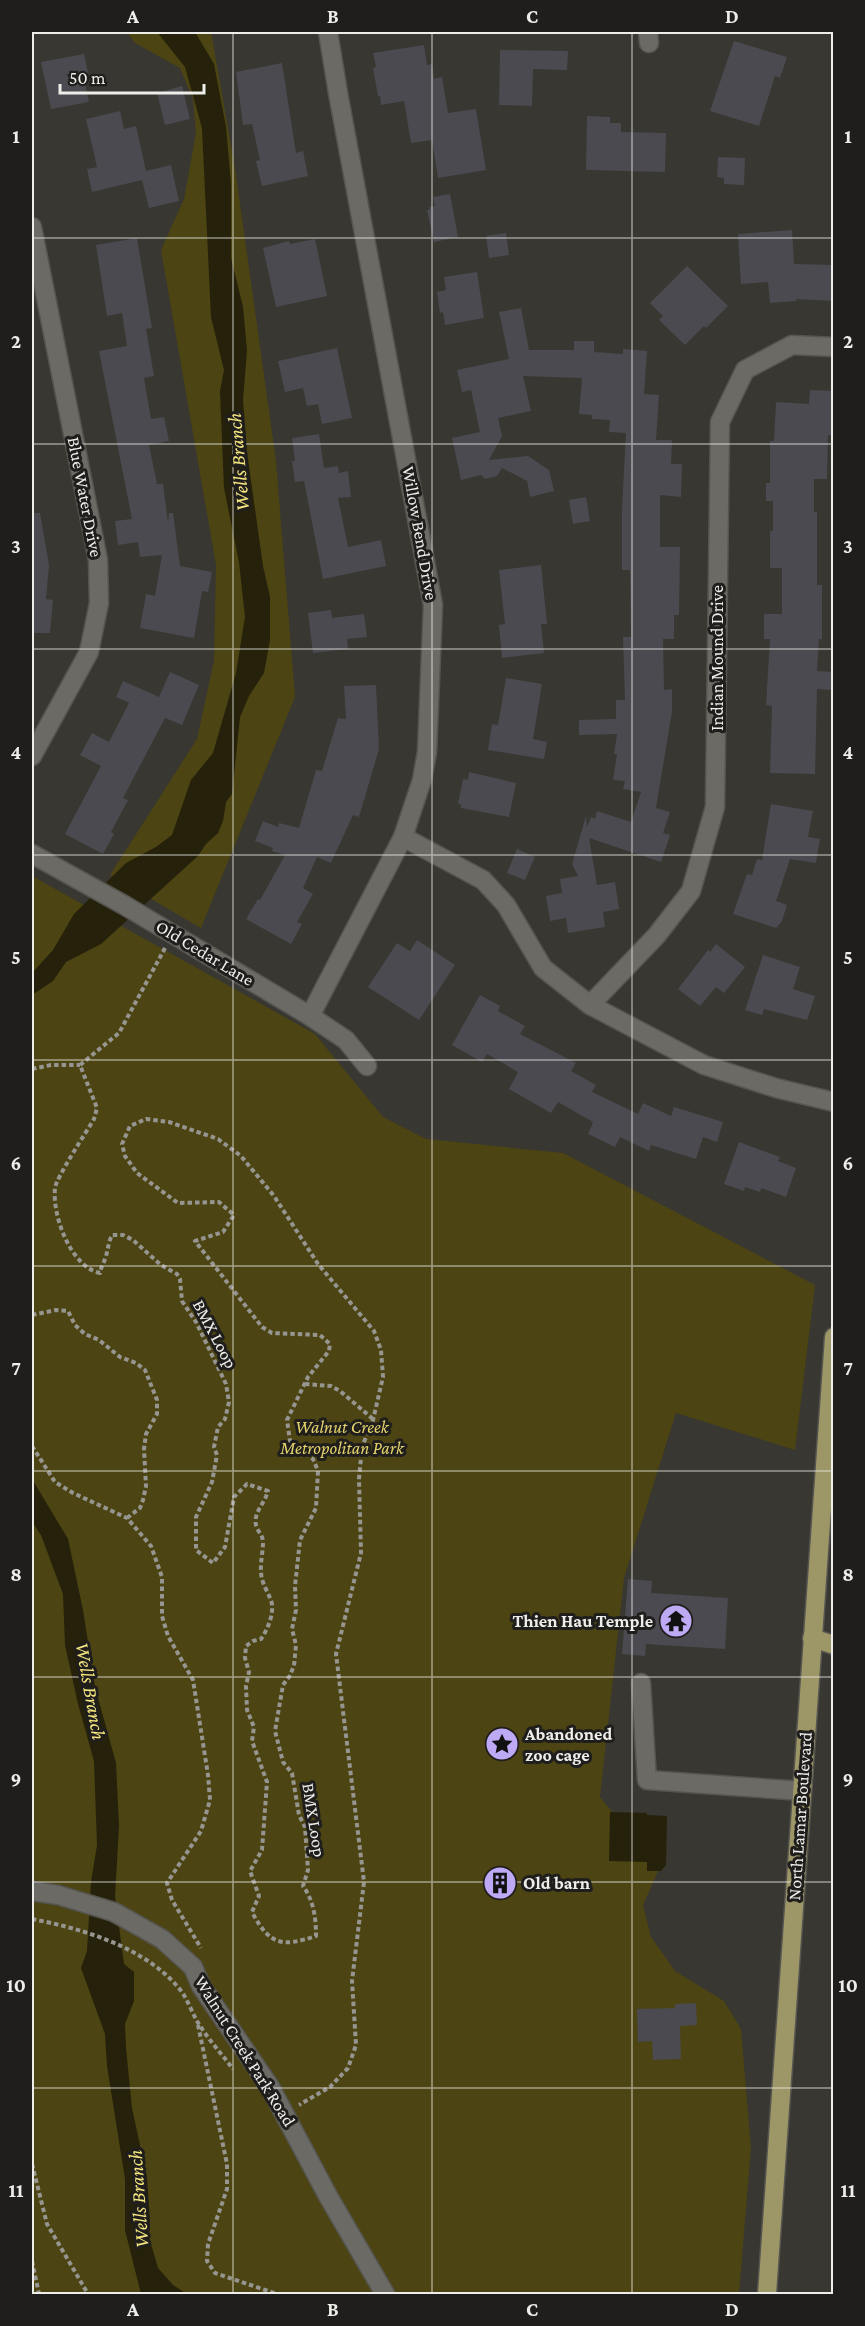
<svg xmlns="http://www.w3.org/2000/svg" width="865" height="2326" viewBox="0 0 865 2326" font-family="'Crimson Pro',serif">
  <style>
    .green { fill: #4c4412 }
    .water { fill: #25210a }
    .building { fill: #4b4a50 }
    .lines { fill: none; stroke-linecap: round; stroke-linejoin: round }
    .minor-casing { stroke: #55544f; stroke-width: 21 }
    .major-casing { stroke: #55544f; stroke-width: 21 }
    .path { stroke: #969590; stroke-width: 4; stroke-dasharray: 4.5 3; stroke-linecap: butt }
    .minor { stroke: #6b6a64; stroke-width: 18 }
    .major { stroke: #9d9667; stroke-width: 18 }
    .grid { fill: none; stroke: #edede9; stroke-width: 1.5; stroke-opacity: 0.55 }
    .labels { text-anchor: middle; stroke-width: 6; stroke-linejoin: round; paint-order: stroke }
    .street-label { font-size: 18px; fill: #edede9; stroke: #1f1e1c }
    .park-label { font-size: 18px; font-style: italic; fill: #e4d36c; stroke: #1f1e1c }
    .poi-label { font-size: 18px; font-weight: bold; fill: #edede9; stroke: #1f1e1c; text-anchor: start }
    .water-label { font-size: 20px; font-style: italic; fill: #f6e67f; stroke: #1f1e1c }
    .neatline { fill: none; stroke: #edede9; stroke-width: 2 }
    .grid-label { font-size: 20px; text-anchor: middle; font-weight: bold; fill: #edede9 }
  </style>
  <rect width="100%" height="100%" fill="#383731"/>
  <g class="green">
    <path d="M127,32H211L235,168L276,461L295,697L201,928L110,875L197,739L214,661L216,565L161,250L184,199L196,133L193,99L180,68L135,43Z"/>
    <path d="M32,876L315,1034L383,1117L426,1139L563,1153L815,1285L795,1450L676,1413L624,1578L600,1797L659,1869L643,1905L651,1937L675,1971L724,2001L741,2029L751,2148L739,2294H32Z"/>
  </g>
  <g class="water">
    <path d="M157,32H195L214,64L226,127L231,184V258L243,307L247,350L243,400L247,452L263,566L270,597V640L264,673L249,696L240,717L232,794L226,802L223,821L218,833L206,844L198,856L101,944L66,962L53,981L32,995V973L53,950L74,914L126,863L156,847L172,835L191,780L213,753L236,673L245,617L239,562L224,488L220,391L224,370L211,317L202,128L185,67Z"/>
    <path d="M32,1479L68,1539L83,1610L95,1687L116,1763L119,1826L115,1896L124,1964L134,1972V2001L125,2024L126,2048L132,2108L147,2178L150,2221L149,2237L158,2268L173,2285L187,2294H141L125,2230V2179L107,2066L105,2034L81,1968L87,1951L91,1882L97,1845L94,1761L78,1704L65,1645L63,1594L41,1535L32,1522Z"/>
    <path d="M610,1812L647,1813V1815L667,1816L666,1865L661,1871H647V1862L609,1861Z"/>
  </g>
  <g class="building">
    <path d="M734,41L787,57L780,78L775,76L759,126L710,111Z"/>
    <path d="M424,45L427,65L432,64L434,79L442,77L448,113L476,109L486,170L438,178L432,140L411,143L404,101L381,105L380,96H378L373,68L376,67L373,53Z"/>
    <path d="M500,50L568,51L567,70L533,69L532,106L499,105Z"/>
    <path d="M84,54L88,73L83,74L89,102L51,109L41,62Z"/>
    <path d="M282,63L296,153L303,151L308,176L262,186L256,161L260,160L252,124L243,125L236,72Z"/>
    <path d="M182,86L190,119L165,125L157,93Z"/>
    <path d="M120,111L124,129L136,126L146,171L171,165L179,201L149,208L142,180L92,192L87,169L97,167L86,119Z"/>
    <path d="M587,116L610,117V123H621V132L666,133L665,172L586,170Z"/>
    <path d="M718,157L745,158L744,185L724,184V178L717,177Z"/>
    <path d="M450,194L458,237L434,242L427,210H430L429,207L435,206L433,197Z"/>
    <path d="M792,230L794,264L834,265V301L796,299L797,301L770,303L768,282L741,284L738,234Z"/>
    <path d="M506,233L509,255L489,258L486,236Z"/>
    <path d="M137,238L152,328L146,329L154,376L144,378L151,419L164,417L169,441L149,445L157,484H163L168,523L169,513H173L180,566L212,572L208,592L202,591L194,638L140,628L146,594L155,596L162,555L140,557L138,542L118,545L115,521L132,519L99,351L127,346L122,313L107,316L96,245Z"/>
    <path d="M315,239L327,296L276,307L263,248L289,241L290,244Z"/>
    <path d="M687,266L728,306L706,328L704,326L685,345L659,320L663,316L650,303Z"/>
    <path d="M477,272L484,318L445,325L443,312L440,313L437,292L446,290L444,277Z"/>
    <path d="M521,308L529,350H574V341H594V352L623,354V349L647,351L644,394L659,395L656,440H672L671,464H682L681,497L660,495V547H680L679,615H674V639H663L664,690L672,689V712L656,808L670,812L663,833L670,835L661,862L589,838L597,885L615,882L619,909L603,912L605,927L568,933L566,918L550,921L546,896L562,893L560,879L578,876L572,864L586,816L587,827L591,817L595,819L597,811L631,822L641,792L623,789L625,781L613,780L617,754H614L617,734L579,735V720L616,719V700H625L623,637H631L630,570H622V509L626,433L609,432L610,420L592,419V415L579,414L582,378L523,376L531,411L498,418L502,436L489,460L528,456L549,470L554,491L530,497L527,481L502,468L497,476L485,479L481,475L461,480L452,438L480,432L471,390L462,392L457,370L509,359L499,312Z"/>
    <path d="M337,348L352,418L322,424L318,404L307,406L303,388L285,392L278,361Z"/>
    <path d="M810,390L834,391V436L828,435L827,479H814V512H817V585H822V639H819L817,671L833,672L832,690L817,689L815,774L770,773L772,706L766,705L770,639H764V614H782V568H770V531H773V501H766V483H770V441H774L776,402L809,404Z"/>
    <path d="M319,434L324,468L338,466L339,473L348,471L351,497L338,498L348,547L381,540L386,566L323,579L304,481L295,482L292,461H295L292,438Z"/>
    <path d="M586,497L590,521L573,524L569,500Z"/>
    <path d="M32,513H40L49,565L46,599L53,600L50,633H32Z"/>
    <path d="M541,565L547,624H541L544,653L502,658L499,625L505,624L499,570Z"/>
    <path d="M331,610L332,618L364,614L367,637L347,639L348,649L313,653L308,613Z"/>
    <path d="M170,672L199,685L182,725L165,718L123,798L128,800L111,832L114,834L103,854L65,834L101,766L80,755L92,733L109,742L129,703L116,697L123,681L159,697Z"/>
    <path d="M506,678L542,684L533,739L547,742L544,759L488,750L492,724L498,725Z"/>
    <path d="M376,685L379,749L359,817L353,815L331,863L317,857L303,888L313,894L297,922L302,924L291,944L246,919L258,899L260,900L285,855L272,851L273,848L255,841L263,821L278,827L279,823L299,828L316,770L322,771L338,718L346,719L344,686Z"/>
    <path d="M469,772L516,783L509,817L461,808V804H458L463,779L468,780Z"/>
    <path d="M771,804L813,811L808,837L820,839L816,863L790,859L776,901L787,905L782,921L776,928L733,914L747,874L752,875L757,859L762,860Z"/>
    <path d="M517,849L535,857L525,880L507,873Z"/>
    <path d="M417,940L455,965L419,1020L368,987L397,943L410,951Z"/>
    <path d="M716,944L745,967L724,993L716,987L700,1006L678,989L708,950L710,952Z"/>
    <path d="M763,955L800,967L793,989L815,996L807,1020L764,1009L762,1015L745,1010Z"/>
    <path d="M480,995L500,1006L498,1011L525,1026L520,1034L576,1063L571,1071L596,1085L592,1092L638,1114L643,1103L671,1116L674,1107L723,1122L717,1142L703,1137L696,1159L651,1145L649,1151L620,1137L615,1147L588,1134L593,1122L558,1102L551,1113L509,1089L518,1072L487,1054L482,1062L452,1045Z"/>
    <path d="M739,1142L780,1157L778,1161L796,1168L786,1197L761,1188L760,1192L745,1187L744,1191L724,1184Z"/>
    <path d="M628,1579L652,1581L651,1593L728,1598L725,1649L646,1644L645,1656L622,1654Z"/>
    <path d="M493,1874H508L507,1893H492Z"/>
    <path d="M696,2003L697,2025L680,2026L681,2059L653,2060L652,2041L638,2042L637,2009L675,2008V2004Z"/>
  </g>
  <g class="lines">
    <g class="minor-casing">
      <g id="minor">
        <path d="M648,32L649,43"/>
        <path d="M32,227L98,560L99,603L89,652L32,756"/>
        <path d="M403,837L483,880L506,905L543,968L590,1005L704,1065L776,1088L834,1102"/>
        <path d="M32,854L124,905L310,1016L346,1040L367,1066"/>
        <path d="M590,1005L657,935L691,891L715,807L720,422L745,370L792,345L834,347"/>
        <path d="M310,1016L403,837L422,780L427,752L433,605L338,93L328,32"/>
        <path d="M641,1683L647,1780L802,1791"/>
        <path d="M32,1891L58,1895L114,1912L162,1939L193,1967L201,1986L270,2087L328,2196L385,2294"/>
      </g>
    </g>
    <g class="major-casing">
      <g id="major">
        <path d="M812,1638L834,1645"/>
        <path d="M767,2294L834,1337"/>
      </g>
    </g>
    <g class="path">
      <path d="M165,948L119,1033L80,1065L97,1108L94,1119C87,1131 56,1178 55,1188C52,1216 71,1267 100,1273C101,1267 103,1265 105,1259C108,1251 108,1243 112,1235H123L133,1240L161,1265L177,1274L180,1279L182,1301L196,1322L226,1384L229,1402L225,1419L218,1427L214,1447L217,1455L212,1482L196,1517V1550L213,1563L225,1547L234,1497L247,1484L268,1491C265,1503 253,1513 256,1525C257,1531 263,1535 263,1542C263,1554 259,1566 262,1579C264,1586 268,1593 271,1600C275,1612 268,1629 261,1639L253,1641L246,1646L245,1658L249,1672L246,1686L247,1710L254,1727L252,1741L267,1782L262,1850L250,1871L259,1896L252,1912C270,1946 282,1947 316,1936C316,1919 314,1901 303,1886L308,1870L305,1827L299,1815L292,1773L283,1762L275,1731L283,1685L289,1677L294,1666L296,1645L292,1629L296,1610L295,1586L300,1540L316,1508L318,1471L313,1459L290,1441L287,1420L308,1377L329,1351L330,1344L320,1335L272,1333L262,1327L195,1241L223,1232L234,1215L219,1202L178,1203L137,1173L125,1156L122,1144L130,1126L146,1119L169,1122L218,1139L241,1156L274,1196L318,1264L374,1331L381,1350L383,1377L373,1420L362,1447L359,1479L361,1553L336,1654L364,1882L352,1981L356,2045L348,2068L330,2087L299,2105"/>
      <path d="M32,1069L51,1065H80"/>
      <path d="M32,1315L56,1310L68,1311L75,1325L85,1334L99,1340L120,1357L136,1363L145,1370L157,1400V1414L146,1434L144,1449L146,1486L143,1500L140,1508L127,1518"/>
      <path d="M305,1384L331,1386L340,1391L373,1419"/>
      <path d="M32,1446L55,1482L73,1493L127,1518L151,1546L162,1577V1616L168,1636L193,1680L208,1775L210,1800L201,1831L167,1883L172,1900L201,1948"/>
      <path d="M32,1919C84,1929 148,1948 182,1992C188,2001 192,2012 197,2021C207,2038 221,2053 233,2069"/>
      <path d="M198,2025L227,2164V2189L208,2244L207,2261L215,2273L277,2294"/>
      <path d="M32,2164L47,2224L88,2294"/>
      <path d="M32,2261L39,2294"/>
    </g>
    <use href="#minor" class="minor"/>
    <use href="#major" class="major"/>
  </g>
  <path class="grid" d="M233,32V2294M432,32V2294M632,32V2294M32,238H834M32,444H834M32,649H834M32,855H834M32,1060H834M32,1266H834M32,1471H834M32,1677H834M32,1882H834M32,2088H834"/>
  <defs>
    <g id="temple-disc" transform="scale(1.725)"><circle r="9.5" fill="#bea9f5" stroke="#1f1e1c"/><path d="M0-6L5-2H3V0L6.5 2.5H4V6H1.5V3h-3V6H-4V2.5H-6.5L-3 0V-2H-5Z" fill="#111"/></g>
    <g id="sight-disc" transform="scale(1.725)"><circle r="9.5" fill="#bea9f5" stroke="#1f1e1c"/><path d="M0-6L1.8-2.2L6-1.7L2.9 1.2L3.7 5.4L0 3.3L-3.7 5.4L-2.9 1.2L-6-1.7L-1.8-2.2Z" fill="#111"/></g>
    <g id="building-disc" transform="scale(1.725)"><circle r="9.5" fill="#bea9f5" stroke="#1f1e1c"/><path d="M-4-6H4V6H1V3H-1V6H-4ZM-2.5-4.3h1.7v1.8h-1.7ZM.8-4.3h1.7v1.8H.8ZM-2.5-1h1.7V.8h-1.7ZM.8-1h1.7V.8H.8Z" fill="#111"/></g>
  </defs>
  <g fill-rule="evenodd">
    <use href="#temple-disc" x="676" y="1621"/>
    <use href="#sight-disc" x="502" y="1744"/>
    <use href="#building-disc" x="500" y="1883"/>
  </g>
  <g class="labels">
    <g class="street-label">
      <text transform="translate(85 497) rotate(79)" y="6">Blue Water Drive</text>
      <text transform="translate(420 533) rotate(80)" y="6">Willow Bend Drive</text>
      <text transform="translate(717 658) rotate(-90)" y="6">Indian Mound Drive</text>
      <text transform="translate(205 953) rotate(31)" y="6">Old Cedar Lane</text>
      <text transform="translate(215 1334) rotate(62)" y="6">BMX Loop</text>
      <text transform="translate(800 1816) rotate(-86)" y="6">North Lamar Boulevard</text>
      <text transform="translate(314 1820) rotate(81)" y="6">BMX Loop</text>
      <text transform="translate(245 2051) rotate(58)" y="6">Walnut Creek Park Road</text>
    </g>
    <g class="park-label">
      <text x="342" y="1433">Walnut Creek<tspan x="342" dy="21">Metropolitan Park</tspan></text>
    </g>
    <g class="poi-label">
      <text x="653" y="1627" text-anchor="end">Thien Hau Temple</text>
      <text x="525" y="1740">Abandoned<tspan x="525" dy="21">zoo cage</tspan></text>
      <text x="523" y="1889">Old barn</text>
    </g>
    <g class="water-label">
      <text transform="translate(238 462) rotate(-95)" y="7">Wells Branch</text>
      <text transform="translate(91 1691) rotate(80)" y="7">Wells Branch</text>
      <text transform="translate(138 2199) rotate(-94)" y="7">Wells Branch</text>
    </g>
  </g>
  <rect width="865" height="2326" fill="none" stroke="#1f1e1c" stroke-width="66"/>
  <path d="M60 84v9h144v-9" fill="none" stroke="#edede9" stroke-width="3"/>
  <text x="69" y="84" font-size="18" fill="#edede9" stroke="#1f1e1c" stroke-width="4.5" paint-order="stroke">50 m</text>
  <rect x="33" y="33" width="799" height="2260" class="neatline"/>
  <g class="grid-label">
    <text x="133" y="23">A</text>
    <text x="333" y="23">B</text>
    <text x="532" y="23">C</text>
    <text x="732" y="23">D</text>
    <text x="16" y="143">1</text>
    <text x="848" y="143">1</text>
    <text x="16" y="348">2</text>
    <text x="848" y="348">2</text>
    <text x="16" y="553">3</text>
    <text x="848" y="553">3</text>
    <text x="16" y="759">4</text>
    <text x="848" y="759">4</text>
    <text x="16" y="964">5</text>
    <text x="848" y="964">5</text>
    <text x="16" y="1170">6</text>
    <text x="848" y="1170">6</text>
    <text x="16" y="1375">7</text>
    <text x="848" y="1375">7</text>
    <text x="16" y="1581">8</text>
    <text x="848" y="1581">8</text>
    <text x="16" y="1786">9</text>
    <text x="848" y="1786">9</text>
    <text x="16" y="1992">10</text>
    <text x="848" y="1992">10</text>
    <text x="16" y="2197">11</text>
    <text x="848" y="2197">11</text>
    <text x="133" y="2316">A</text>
    <text x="333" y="2316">B</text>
    <text x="532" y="2316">C</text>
    <text x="732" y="2316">D</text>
  </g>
</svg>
